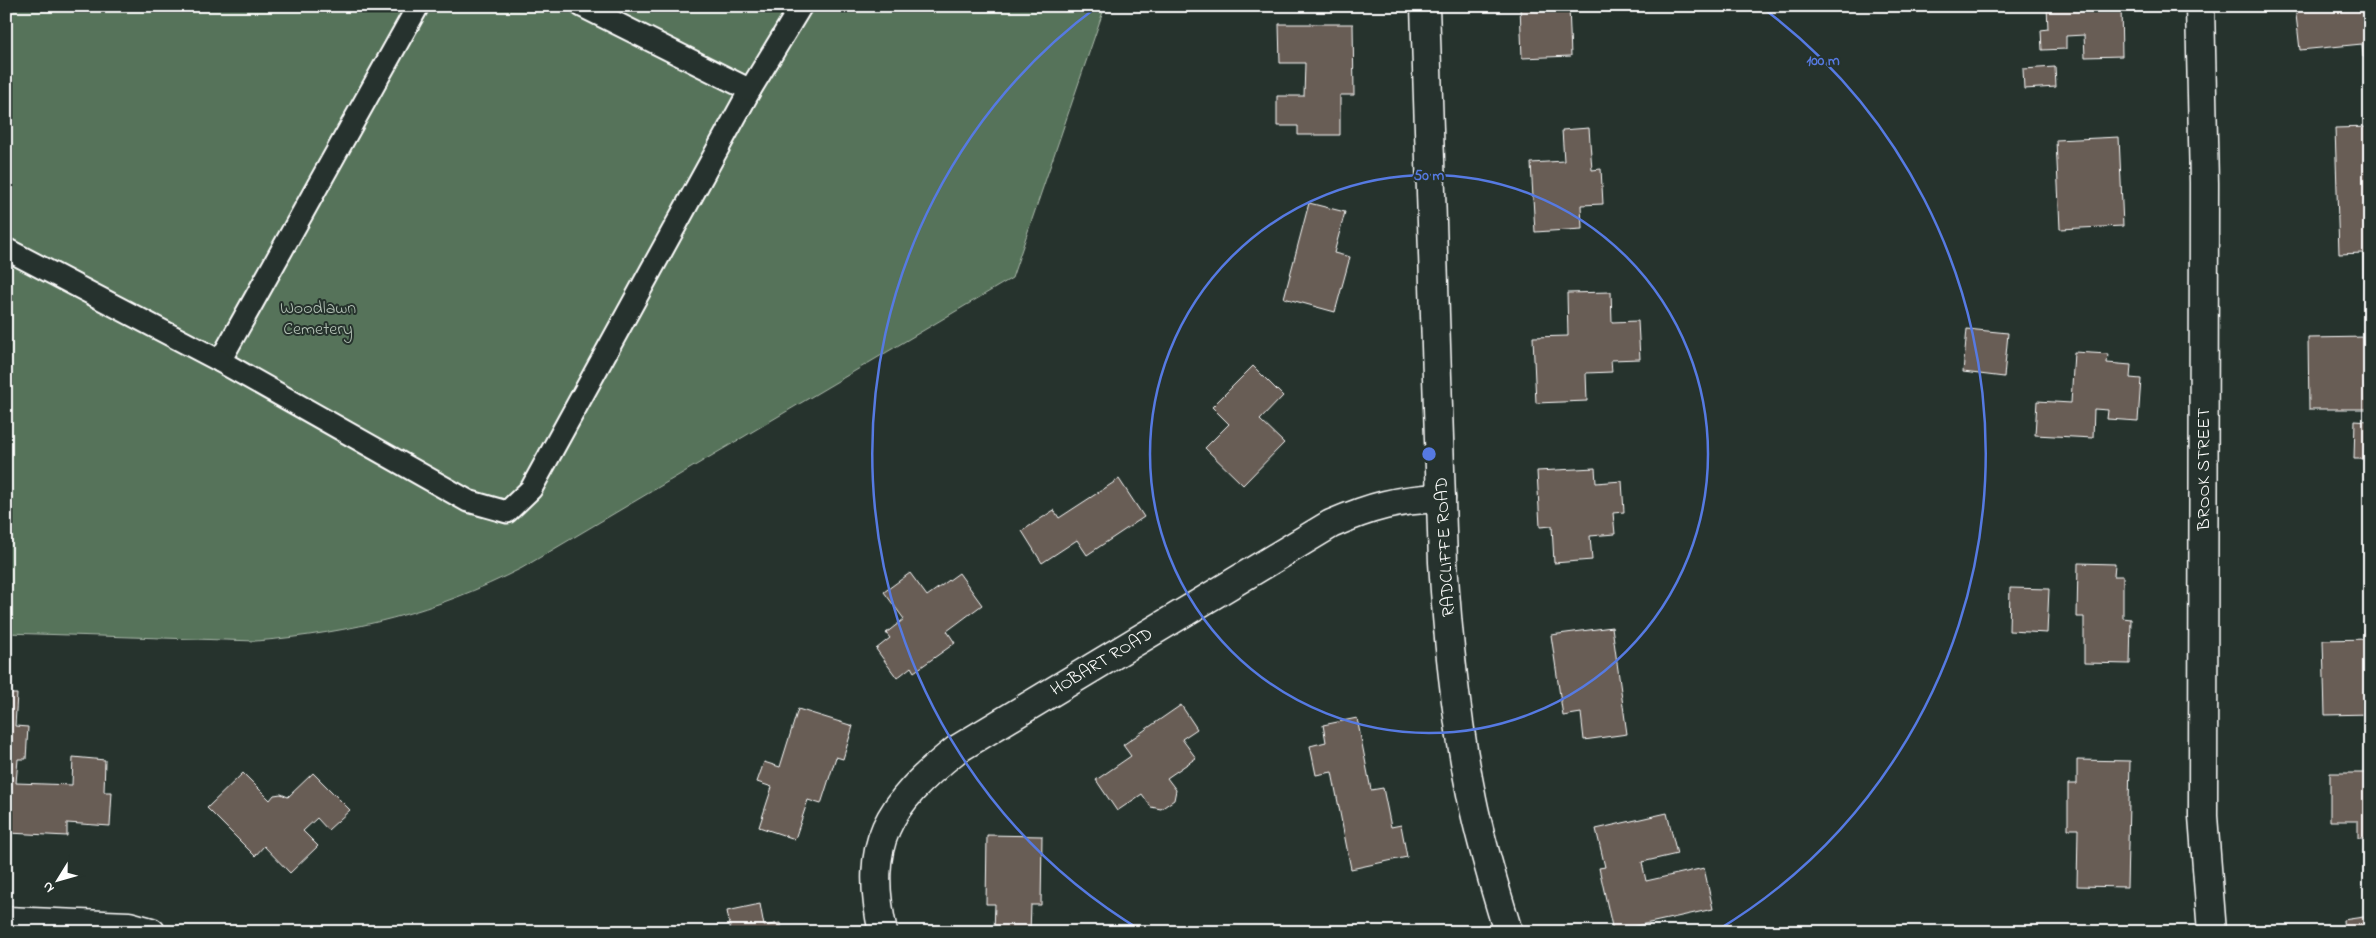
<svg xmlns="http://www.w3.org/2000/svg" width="2376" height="938" viewBox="0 0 2376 938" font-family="'Indie Flower',sans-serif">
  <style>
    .green { fill: #57735a; stroke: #abb9ac }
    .building { fill: #685d55; stroke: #fff }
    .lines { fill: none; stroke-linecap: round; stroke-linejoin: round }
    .service-casing { stroke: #fff; stroke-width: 25 }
    .minor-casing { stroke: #fff; stroke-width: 31 }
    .tertiary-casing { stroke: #fff; stroke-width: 31 }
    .service { stroke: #26332d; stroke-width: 21 }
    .minor { stroke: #26332d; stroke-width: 28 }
    .tertiary { stroke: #26332d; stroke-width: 28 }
    .ring { fill: none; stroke: #567ae2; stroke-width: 2.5 }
    .labels { text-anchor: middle; stroke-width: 4; stroke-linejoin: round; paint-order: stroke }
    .park-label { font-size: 18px; fill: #b3c0b5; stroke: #26332d }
    .street-label { font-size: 18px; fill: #fff; stroke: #26332d }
    .centre { fill: #567ae2; stroke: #26332d; stroke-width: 2.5 }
    .ring-label { font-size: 15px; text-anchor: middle; font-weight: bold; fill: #567ae2; stroke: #26332d; stroke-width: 4; stroke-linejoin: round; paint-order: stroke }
  </style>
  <rect width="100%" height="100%" fill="#26332d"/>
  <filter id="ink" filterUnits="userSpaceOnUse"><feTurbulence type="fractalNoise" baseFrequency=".02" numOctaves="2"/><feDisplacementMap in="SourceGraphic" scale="10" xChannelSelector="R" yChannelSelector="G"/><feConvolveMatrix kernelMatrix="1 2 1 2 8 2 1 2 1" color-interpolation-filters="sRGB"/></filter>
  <g filter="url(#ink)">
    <path class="green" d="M6,6H1105L1012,278L522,568C436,612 352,633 256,641L6,633Z"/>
    <g class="building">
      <path d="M1520,6H1569L1571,56L1522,58Z"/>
      <path d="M2047,6H2121L2122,56L2085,57L2084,35L2066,36V49L2042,50L2041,30L2048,29Z"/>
      <path d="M2295,6H2370V56L2363,57L2362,44L2300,50Z"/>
      <path d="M1279,24H1353L1354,95H1340V135H1298V126H1277V96H1304L1305,63H1280Z"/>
      <path d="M2055,67L2056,87L2024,89L2023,69Z"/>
      <path d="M2370,127V301H2364L2363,253L2339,254L2335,128Z"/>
      <path d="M1589,128L1592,170L1601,169L1603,204L1581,205L1582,229L1535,232L1531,163L1564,161L1562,130Z"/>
      <path d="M2119,137L2123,226L2060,229L2056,140Z"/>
      <path d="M1309,203L1345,212L1334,253L1350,257L1335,312L1284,298Z"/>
      <path d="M1611,292L1612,322L1638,321L1640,359L1611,360L1612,372L1586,373L1587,401L1536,403L1533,337L1568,336L1567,293Z"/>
      <path d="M1967,329L2008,333L2004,377L1963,372Z"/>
      <path d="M2368,337L2369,409H2309L2308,338Z"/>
      <path d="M2074,352L2108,354L2107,363L2131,365L2130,378L2141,379L2138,421L2107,419L2108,410L2094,409L2093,438L2035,435L2037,401L2071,403Z"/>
      <path d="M1253,366L1283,396L1260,420L1284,443L1243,485L1205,448L1229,424L1212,407Z"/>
      <path d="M2355,420L2370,421V459H2354Z"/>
      <path d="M1595,468L1596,483L1622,481L1624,512L1613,513L1615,534L1590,536L1592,560L1554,563L1552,526L1540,527L1537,471Z"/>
      <path d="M1119,479L1144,517L1087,555L1077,540L1042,563L1022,531L1054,510L1059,518Z"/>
      <path d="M2078,563L2115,564L2114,576H2123V618L2131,619L2130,664L2084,663V617H2077Z"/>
      <path d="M910,573L927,596L959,573L982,605L947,631L955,643L914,672L911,667L897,678L876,649L890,638L886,633L904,619L884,592Z"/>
      <path d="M2010,588L2049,589L2047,633L2009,631Z"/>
      <path d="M1612,627L1627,734L1584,740L1581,713L1563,716L1551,635Z"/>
      <path d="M2370,639V714L2325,715L2323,640Z"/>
      <path d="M6,694H17L15,726L28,727L26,759H18L16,783L72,785L73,757L105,760L104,792H112L110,826L67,823V836L9,833L11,793H6Z"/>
      <path d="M1181,705L1197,729L1182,739L1196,758L1167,778L1176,790L1174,800L1161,809L1151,807L1142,794L1117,811L1096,780L1131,756L1123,745Z"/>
      <path d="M798,709L853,726L843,759L836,757L821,804L808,800L795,839L759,827L772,787L757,782L764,762L780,767Z"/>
      <path d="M1357,718L1371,790L1383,788L1391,827L1401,825L1407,857L1351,869L1332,772L1316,775L1310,746L1326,742L1323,725Z"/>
      <path d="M2077,760L2130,761L2127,887L2077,886L2078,829H2068V784H2077Z"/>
      <path d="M243,773L270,800L274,795L281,794L288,797L313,773L350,810L328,830L317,818L303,831L318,846L290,873L264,846L255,856L207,808Z"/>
      <path d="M2330,773H2370V838H2358V821H2330Z"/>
      <path d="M1667,813L1677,854L1642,862L1646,881L1704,868L1713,909L1613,931L1599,868L1605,867L1596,829Z"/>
      <path d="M987,835L1042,836L1041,905H1031L1030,932H994L995,904H986Z"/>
      <path d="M760,904L764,926L780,923L782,932H731L727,911Z"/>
      <path d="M2370,916V932H2344L2343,920Z"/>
    </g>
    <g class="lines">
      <g class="service-casing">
        <g id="service">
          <path d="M418,6L220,361L468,501L507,512L531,489L750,90L801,6"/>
          <path d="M582,6L750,90"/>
          <path d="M6,249L220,361"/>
        </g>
      </g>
      <g class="minor-casing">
        <g id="minor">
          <path d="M1425,6L1443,562C1448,641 1456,721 1472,799C1481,844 1495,888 1508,932"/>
          <path d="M6,921L129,926L151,932"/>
          <path d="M883,932C863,843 887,805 956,750L1331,524C1373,506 1396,500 1441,498"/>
        </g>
      </g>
      <g class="tertiary-casing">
        <path id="tertiary" d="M2200,6L2204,183L2203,816L2212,932"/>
      </g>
      <use href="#service" class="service"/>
      <use href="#minor" class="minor"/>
      <use href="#tertiary" class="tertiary"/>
    </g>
  </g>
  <g class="ring">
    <circle cx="1429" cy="454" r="279"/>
    <path d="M1142 931A557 557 0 0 1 1098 6M1760 6A557 557 0 0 1 1716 931"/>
  </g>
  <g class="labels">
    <g class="park-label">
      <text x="318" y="313">Woodlawn<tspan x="318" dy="21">Cemetery</tspan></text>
    </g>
    <g class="street-label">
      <text transform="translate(2203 469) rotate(-90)" y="6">BROOK STREET</text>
      <text transform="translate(1444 547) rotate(-93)" y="6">RADCLIFFE ROAD</text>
      <text transform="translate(1101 661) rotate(-31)" y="6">HOBART ROAD</text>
    </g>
  </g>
  <circle cx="1429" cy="454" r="8" class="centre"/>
  <g class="ring-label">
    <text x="1823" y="65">100 m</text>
    <text x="1429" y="180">50 m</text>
  </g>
  <rect width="2376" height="938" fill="none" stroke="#26332d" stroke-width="25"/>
  <rect x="12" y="12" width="2351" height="913" fill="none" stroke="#fff" stroke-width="2" filter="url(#ink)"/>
  <g transform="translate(58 880) rotate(233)" stroke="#26332d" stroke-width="4" paint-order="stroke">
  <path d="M0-4L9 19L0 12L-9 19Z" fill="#ffffff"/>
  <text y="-8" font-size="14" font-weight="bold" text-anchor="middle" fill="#ffffff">N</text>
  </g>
</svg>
